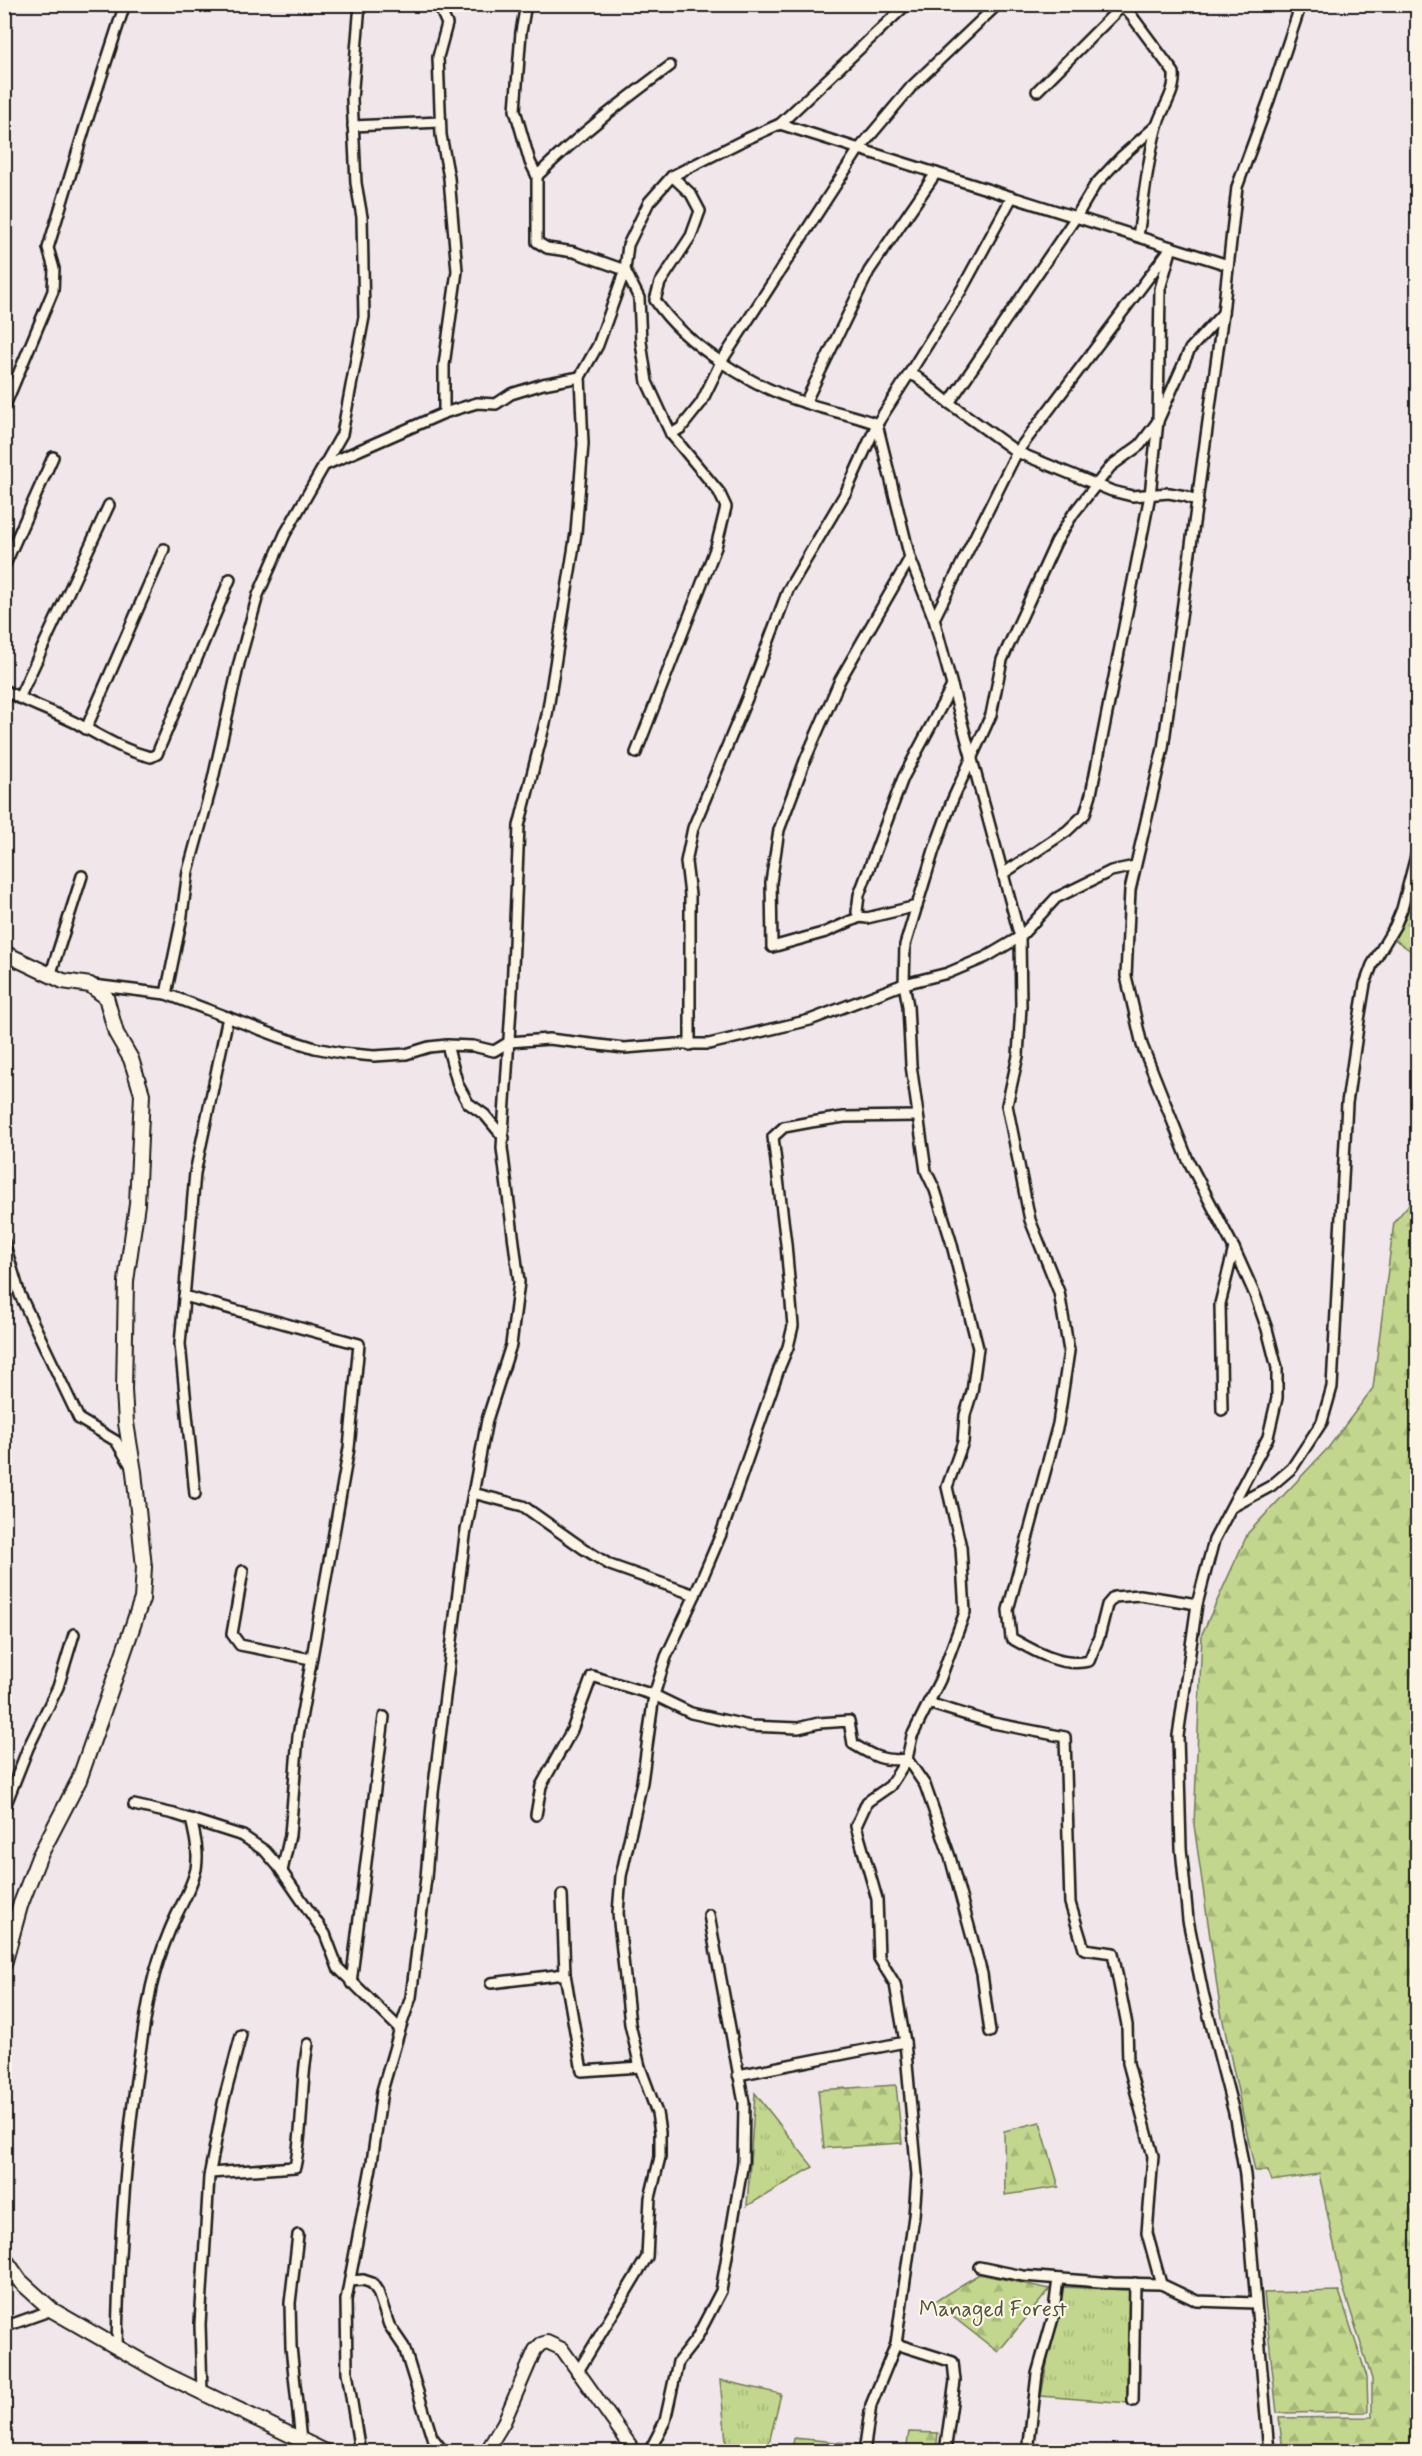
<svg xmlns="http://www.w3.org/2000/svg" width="1422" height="2456" viewBox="0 0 1422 2456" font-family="Mynerve,sans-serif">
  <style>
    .grass { fill: url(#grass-tufts); stroke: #6f7a54; stroke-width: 1.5 }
    .forest { fill: url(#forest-firs); stroke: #6f7a54; stroke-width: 1.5 }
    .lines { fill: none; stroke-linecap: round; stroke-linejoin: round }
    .minor-casing { stroke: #1c1c1c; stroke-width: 14 }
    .tertiary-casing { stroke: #1c1c1c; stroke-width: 16 }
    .secondary-casing { stroke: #1c1c1c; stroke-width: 18 }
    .minor { stroke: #fcf5e5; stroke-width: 9 }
    .tertiary { stroke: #fcf5e5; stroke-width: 12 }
    .secondary { stroke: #fcf5e5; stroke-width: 14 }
    .labels { text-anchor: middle; stroke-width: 4.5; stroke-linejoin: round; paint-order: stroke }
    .park-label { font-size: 22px; fill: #4e543e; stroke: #fcf5e5 }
  </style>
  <defs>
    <pattern id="grass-tufts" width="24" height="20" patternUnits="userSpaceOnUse" patternTransform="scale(1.5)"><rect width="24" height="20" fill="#c2d78d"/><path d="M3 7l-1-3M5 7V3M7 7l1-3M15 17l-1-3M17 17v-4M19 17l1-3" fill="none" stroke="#a6b879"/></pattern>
    <pattern id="forest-firs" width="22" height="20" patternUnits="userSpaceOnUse" patternTransform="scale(1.5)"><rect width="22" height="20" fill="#c2d78d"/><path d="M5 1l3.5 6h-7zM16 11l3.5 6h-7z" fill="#a6b879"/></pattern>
  </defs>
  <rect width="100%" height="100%" fill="#f1e7eb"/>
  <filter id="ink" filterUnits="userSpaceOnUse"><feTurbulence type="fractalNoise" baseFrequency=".0167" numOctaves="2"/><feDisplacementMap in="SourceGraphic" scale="12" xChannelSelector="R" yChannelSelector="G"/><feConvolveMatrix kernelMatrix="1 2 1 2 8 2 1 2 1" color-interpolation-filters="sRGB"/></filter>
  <g filter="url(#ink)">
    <g class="grass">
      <path d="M755,2093L813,2167L747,2206Z"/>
      <path d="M1061,2287L1130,2290L1128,2403L1041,2396Z"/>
      <path d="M720,2380L781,2394L767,2451H727Z"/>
      <path d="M794,2438L857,2444L856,2451H792Z"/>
    </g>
    <g class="forest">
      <path d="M1417,870V955L1394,939L1404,921Z"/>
      <path d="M1417,1195V2451H1283L1279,2418L1372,2417V2379L1343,2287L1319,2174L1271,2181L1268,2171H1255L1220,2007L1194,1825L1202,1634L1248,1533L1328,1448L1373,1388L1394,1222Z"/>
      <path d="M896,2085L902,2143L824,2148L818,2090Z"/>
      <path d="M1040,2122L1059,2187L1005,2195L1004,2131Z"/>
      <path d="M979,2274L1050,2289L998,2352L934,2302Z"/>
      <path d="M1339,2291L1367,2377L1368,2412L1277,2413L1264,2293Z"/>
      <path d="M909,2432L938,2433L936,2451H906Z"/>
    </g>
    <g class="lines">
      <g class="minor-casing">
        <g id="minor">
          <path d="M438,4L447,24L438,57L441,135L449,178L457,271L444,365V413"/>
          <path d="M526,4L521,32L515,110L530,162L537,176V242L547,248L574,252L625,270L639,298L641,342L647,382L671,434L719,492L726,507L716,547L636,753"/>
          <path d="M1037,91L1122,6L1131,15L1174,73C1176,93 1162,108 1157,126C1147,161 1144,200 1138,236"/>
          <path d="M780,124L1228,265"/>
          <path d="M353,126L440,122"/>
          <path d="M537,176C578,135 623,101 670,66"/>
          <path d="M672,176L691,194L700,211L691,236L660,283L655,300C685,345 754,388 806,403C829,411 854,415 877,424L909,374L917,377L949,403L1017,452L1112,491L1132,496L1169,493L1185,496L1198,501"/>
          <path d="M909,374L962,289L1012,197"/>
          <path d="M805,403L869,271L936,173"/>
          <path d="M949,403L1076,217L1095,185L1121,157L1157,125"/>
          <path d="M4,408L53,291L54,269L48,248L85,127L125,4"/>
          <path d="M671,434L681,428L701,403L721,362L859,149L912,86L998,4"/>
          <path d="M323,466L444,413L477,403L496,404L511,394L543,384L580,377"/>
          <path d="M4,567L53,457"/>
          <path d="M934,619L1017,452L1167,253"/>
          <path d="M4,690C28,703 54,712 78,724C102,737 124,751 151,757L157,754L230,579"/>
          <path d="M19,698L109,505"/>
          <path d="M86,729L164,549"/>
          <path d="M1135,866L1111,871L1056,898L1020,937L1021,1006L1018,1056L1007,1105L1030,1220L1059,1292L1069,1351L1058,1424L1008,1610L1011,1638C1034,1651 1062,1668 1089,1661L1099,1637L1107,1605L1114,1597L1140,1595L1197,1604"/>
          <path d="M1004,873L1067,831L1085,814L1091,794L1150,495L1158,421L1160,289L1172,247"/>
          <path d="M917,906L867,918L860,917L857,912L859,895L903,778L952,686"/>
          <path d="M860,917L826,932L772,947L771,882L779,830L806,758L840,680L910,558"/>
          <path d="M50,976L82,876"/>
          <path d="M93,985L166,994L280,1037L315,1048L341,1053L374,1056L406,1054L429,1047L447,1045L473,1046L494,1051L509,1042L549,1039L624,1048L676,1044H709L810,1020L904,984L948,973L986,957L1020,937L934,619L910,558L877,424"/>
          <path d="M166,994L181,922L188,871L211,788L239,663L258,595L285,534L342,434L364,317L362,217L356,183L352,99L360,4"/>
          <path d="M447,1045L458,1085L468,1103L485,1115L504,1138"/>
          <path d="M690,1045V895L686,862L693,828L748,696L788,590L846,492L877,424"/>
          <path d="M4,1242L20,1295L79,1419L116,1441L131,1466"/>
          <path d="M184,1296L359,1344L349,1448L298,1736L290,1835L282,1871"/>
          <path d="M1222,1410L1220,1304L1234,1248"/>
          <path d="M473,1493L523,1506L584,1549L610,1565L695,1595L666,1657L654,1695L642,1782L621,1876L618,1913L630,2024L640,2067L657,2113L660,2132V2157L650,2198L647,2257L577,2373"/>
          <path d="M195,1494L180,1344L195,1173L228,1017"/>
          <path d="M1232,1507L1271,1486L1292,1468L1322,1422L1332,1387L1347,1103L1359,1020L1365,984L1372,965L1395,926L1402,909L1418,848"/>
          <path d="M243,1571L232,1634L240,1645L311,1659"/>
          <path d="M695,1595L721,1534L780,1366L788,1347L793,1326L786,1244L773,1137L784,1127L811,1122L844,1117L917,1116"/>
          <path d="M928,1703L993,1723L1065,1737L1070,1903L1084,1949L1113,1953L1127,2025L1128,2063L1153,2156L1147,2233L1161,2284"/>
          <path d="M134,1805L174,1814L243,1836L265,1851L278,1866L325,1934L338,1968L400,2029"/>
          <path d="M4,1809L28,1748L58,1687L74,1634"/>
          <path d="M536,1815L541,1786L572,1730L592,1676L654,1695L691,1713L750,1726L798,1728L819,1723L849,1721L853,1744C873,1756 883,1762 907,1759"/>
          <path d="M562,1895L565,1974"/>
          <path d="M351,1983L384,1717"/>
          <path d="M491,1983L565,1974L582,2071L640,2067"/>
          <path d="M990,2032L982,1974L950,1857L925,1785L907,1759L912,1736L940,1680L965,1612L961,1547L947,1487L963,1442L965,1415L972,1392L978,1348L951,1241L935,1190L926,1171L911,1065L908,1006L904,984L905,945L934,850L952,801L991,715L1002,660L1056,542L1073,514L1111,466L1140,445L1158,421L1190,349L1223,313"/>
          <path d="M738,2075L905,2042"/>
          <path d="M210,2173L295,2167C304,2125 300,2086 308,2044"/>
          <path d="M298,2235L290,2303L291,2347L301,2441"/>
          <path d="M979,2267L1023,2276L1113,2283L1161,2284L1197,2301L1255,2303"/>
          <path d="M350,2281L363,2280L372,2283L378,2292L389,2325L404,2347L432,2437L444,2452"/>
          <path d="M4,2327L52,2310"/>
          <path d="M896,2344L953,2362L955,2381L945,2452"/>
          <path d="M117,2347C119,2227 128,2107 151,1988C155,1970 162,1949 169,1932C177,1911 191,1891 196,1869C199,1852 195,1836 191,1819"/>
          <path d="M202,2393L200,2324L209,2177L223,2103L241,2035"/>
          <path d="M1133,2401L1135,2283"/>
          <path d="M360,2452L347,2372L346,2300L372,2162L382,2091L400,2029L411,1997L426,1878L433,1793L465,1536L487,1420L511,1345L519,1282L502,1148L512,992L519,826L547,715L576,533L583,444L580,377L598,345L625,270L628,245L649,202L672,176L742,141L780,124L907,4"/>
          <path d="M649,2452L665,2421L678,2362L696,2339L721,2291L743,2162L744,2103L709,1915"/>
          <path d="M864,2452L871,2405L896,2344L914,2216L917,2175L905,2042L895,1984L879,1958L877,1899L856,1826L867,1802L890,1786L907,1759"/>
          <path d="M1028,2452L1037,2374L1053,2318L1058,2279"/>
          <path d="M1269,2452L1245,2175L1234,2113L1203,1993L1188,1920L1181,1848L1178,1736L1197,1604L1214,1540L1268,1437L1277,1398V1368L1267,1329L1255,1295L1234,1248L1188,1160L1142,1045L1126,976L1130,890L1163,748L1223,313L1237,187L1269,100L1301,4"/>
        </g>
      </g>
      <g class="tertiary-casing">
        <path id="tertiary" d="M486,2452L504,2422L535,2350L541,2344L547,2342L562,2349L635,2452"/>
      </g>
      <g class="secondary-casing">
        <g id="secondary">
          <path d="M4,953L63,981L90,985L106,997L116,1033L131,1059L142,1094L137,1204L126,1281L124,1390L126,1423L134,1472L144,1567L142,1599L120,1663L79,1780L39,1857L20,1906L4,1964"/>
          <path d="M4,2258L20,2281L52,2310L162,2373L326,2452"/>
        </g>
      </g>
      <use href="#minor" class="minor"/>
      <use href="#tertiary" class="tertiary"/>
      <use href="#secondary" class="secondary"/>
    </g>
  </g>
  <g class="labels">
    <g class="park-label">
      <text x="993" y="2316">Managed Forest</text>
    </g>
  </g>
  <rect width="1422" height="2456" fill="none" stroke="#fcf5e5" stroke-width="24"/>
  <rect x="12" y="12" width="1398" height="2432" fill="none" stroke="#1c1c1c" stroke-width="2" filter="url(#ink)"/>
</svg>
